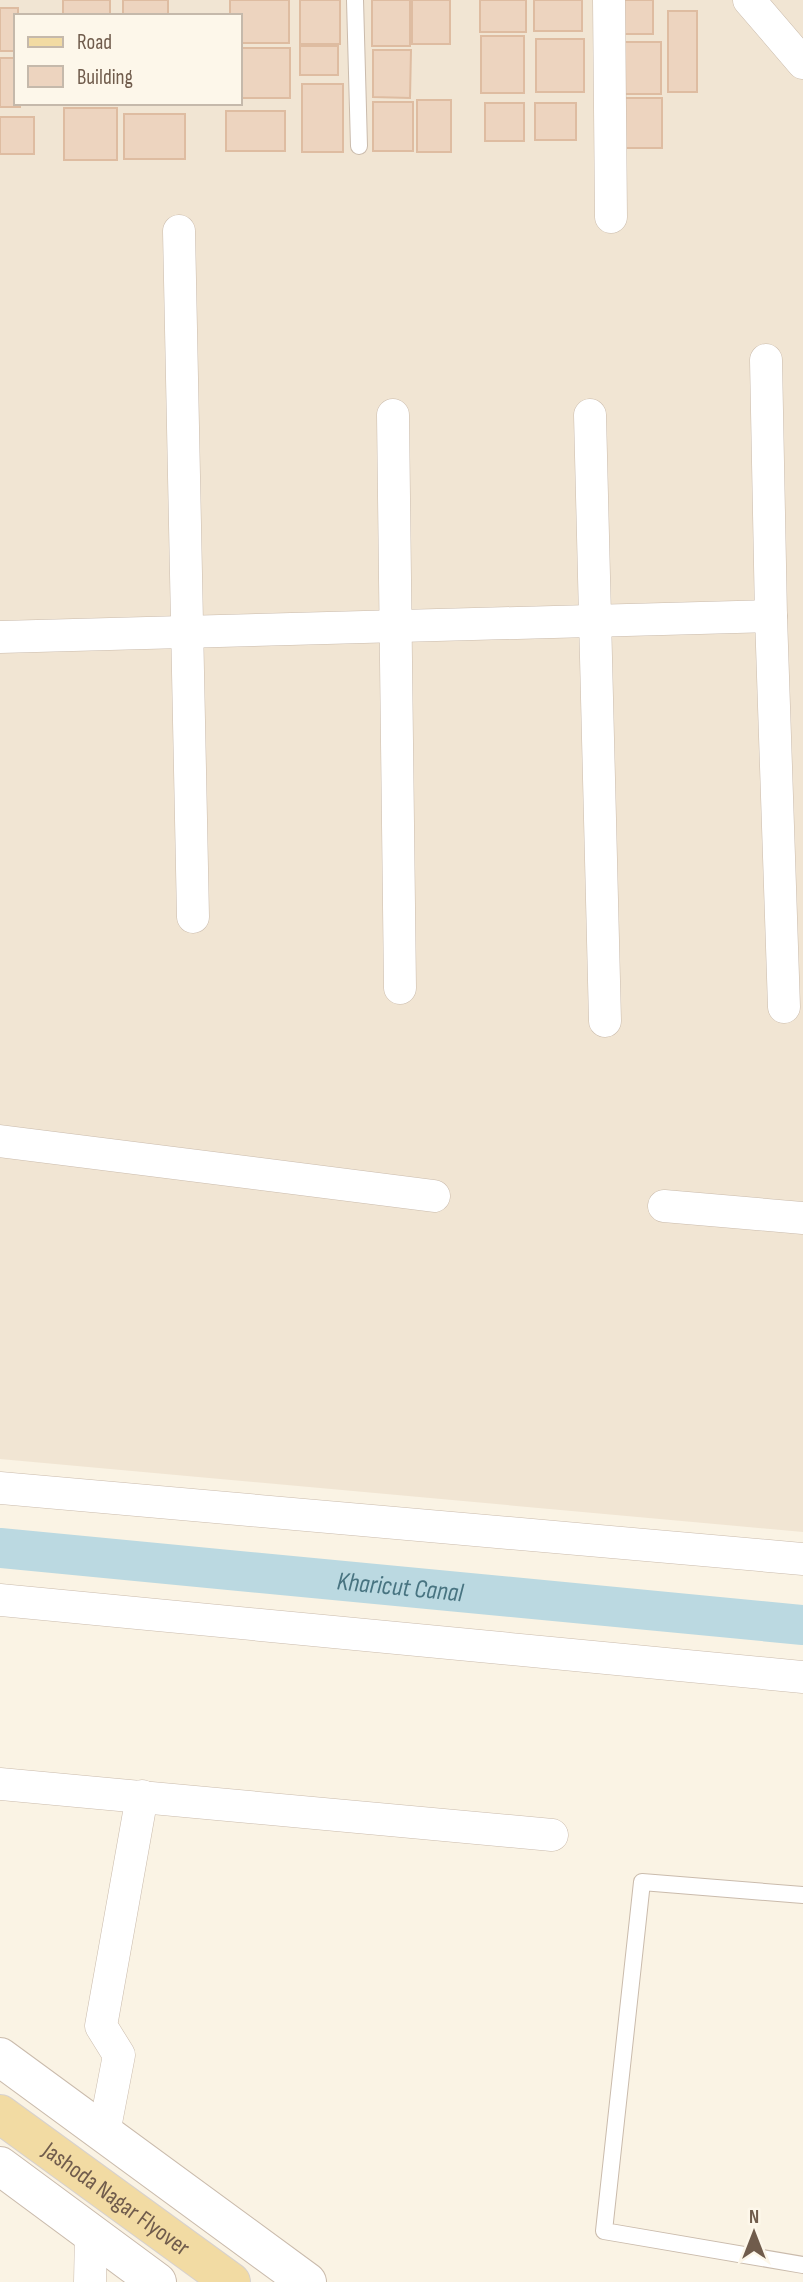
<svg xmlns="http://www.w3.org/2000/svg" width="803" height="2282" viewBox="0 0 803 2282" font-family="'Sofia Sans Condensed',sans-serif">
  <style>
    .residential { fill: #f1e5d3; fill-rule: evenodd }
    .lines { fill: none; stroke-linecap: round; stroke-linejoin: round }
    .canal { stroke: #bbd9e1; stroke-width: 40 }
    .building { fill: #edd4bf; stroke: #debca1; stroke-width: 2 }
    .service-casing { stroke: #cabbac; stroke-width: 18 }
    .minor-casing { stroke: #cabbac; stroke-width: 33 }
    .tertiary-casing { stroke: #cabbac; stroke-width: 40 }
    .primary-casing { stroke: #d7d1cd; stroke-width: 40 }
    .service { stroke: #fff; stroke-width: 16 }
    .minor { stroke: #fff; stroke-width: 32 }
    .tertiary { stroke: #fff; stroke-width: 38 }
    .primary { stroke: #f2dba3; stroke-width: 38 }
    .labels { text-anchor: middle; stroke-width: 5; stroke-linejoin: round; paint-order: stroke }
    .street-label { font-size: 24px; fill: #705c4c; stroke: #fdf7ea }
    .water-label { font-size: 26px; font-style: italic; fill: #487481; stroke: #fdf7ea }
  </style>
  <rect width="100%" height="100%" fill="#faf3e4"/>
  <path class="residential" d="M0,0H803V1532L0,1459ZM16,16H240V103H16Z"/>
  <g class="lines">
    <path class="canal" id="s1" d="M0,1548L803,1625"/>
  </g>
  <g class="building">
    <rect x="63" y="0" width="47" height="16"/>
    <rect x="123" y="0" width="45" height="16"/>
    <path d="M230,0H289V43H240V16H230Z"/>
    <rect x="300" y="0" width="40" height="44"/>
    <rect x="372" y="0" width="38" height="46"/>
    <rect x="412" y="0" width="38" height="44"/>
    <rect x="480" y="0" width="46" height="32"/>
    <rect x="534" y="0" width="48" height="31"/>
    <rect x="616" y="0" width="37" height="34"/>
    <path d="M0,8H18V16H16V51H0Z"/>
    <rect x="668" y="11" width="29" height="81"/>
    <rect x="481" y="36" width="43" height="57"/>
    <rect x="536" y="39" width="48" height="53"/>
    <rect x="618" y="42" width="43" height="52"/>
    <rect x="300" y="46" width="38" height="29"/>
    <rect x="240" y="48" width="50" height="50"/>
    <path d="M373,50H411L410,98L373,97Z"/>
    <path d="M0,58H16V103H20V107H0Z"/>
    <rect x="302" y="84" width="41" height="68"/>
    <rect x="619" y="98" width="43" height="50"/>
    <rect x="417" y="100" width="34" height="52"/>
    <rect x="373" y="102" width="40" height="49"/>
    <rect x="122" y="103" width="54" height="2"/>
    <rect x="485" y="103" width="39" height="38"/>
    <rect x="535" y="103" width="41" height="37"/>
    <rect x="64" y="108" width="53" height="52"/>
    <rect x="226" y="111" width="59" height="40"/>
    <rect x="124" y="114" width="61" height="45"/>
    <rect x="0" y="117" width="34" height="37"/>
  </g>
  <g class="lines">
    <g class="service-casing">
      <g id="service">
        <path d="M355,0L359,146"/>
        <path d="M803,1895L642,1882L604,2231L803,2265"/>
      </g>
    </g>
    <g class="minor-casing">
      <g id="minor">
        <path d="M609,0L611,217"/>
        <path d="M749,0L803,63"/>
        <path d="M179,231L193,917"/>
        <path d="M766,360L771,616L784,1007"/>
        <path d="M393,415L400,988"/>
        <path d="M590,415L605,1021"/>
        <path d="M0,637L771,616"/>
        <path d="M0,1141L434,1196"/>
        <path d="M664,1206L803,1218"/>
        <path d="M0,1488L803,1559"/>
        <path d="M0,1600L803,1677"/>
        <path d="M0,1784L552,1835"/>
        <path d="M104,2133L119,2055L101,2026L142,1796"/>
        <path d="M90,2282L91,2233"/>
      </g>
    </g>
    <g class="tertiary-casing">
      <g id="tertiary">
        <path d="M0,2057L307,2282"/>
        <path d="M0,2166L157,2282"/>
      </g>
    </g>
    <g class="primary-casing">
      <g id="primary">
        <path id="s2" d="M0,2114L231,2282"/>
      </g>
    </g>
    <use href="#service" class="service"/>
    <use href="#minor" class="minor"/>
    <use href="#tertiary" class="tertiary"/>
    <use href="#primary" class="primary"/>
  </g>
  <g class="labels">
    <g class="street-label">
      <text dy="8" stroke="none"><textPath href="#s2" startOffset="144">Jashoda Nagar Flyover</textPath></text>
    </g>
    <g class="water-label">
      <text dy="9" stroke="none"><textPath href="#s1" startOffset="402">Kharicut Canal</textPath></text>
    </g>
  </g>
  <rect x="14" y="14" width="228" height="91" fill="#fdf7ea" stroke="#c5b9ab" stroke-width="2"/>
  <rect x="28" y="37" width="35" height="10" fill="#f2dba3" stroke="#c5b9ab" stroke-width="2"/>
  <text x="77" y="49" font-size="21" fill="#705c4c">Road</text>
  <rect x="28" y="66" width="35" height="21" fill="#edd4bf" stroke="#c5b9ab" stroke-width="2"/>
  <text x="77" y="84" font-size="21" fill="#705c4c">Building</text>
  <g transform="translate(754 2233)" stroke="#fdf7ea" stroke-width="5" paint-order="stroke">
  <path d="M0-5L12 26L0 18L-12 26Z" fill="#705c4c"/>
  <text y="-10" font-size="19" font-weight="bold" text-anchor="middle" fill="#705c4c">N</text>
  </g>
</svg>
